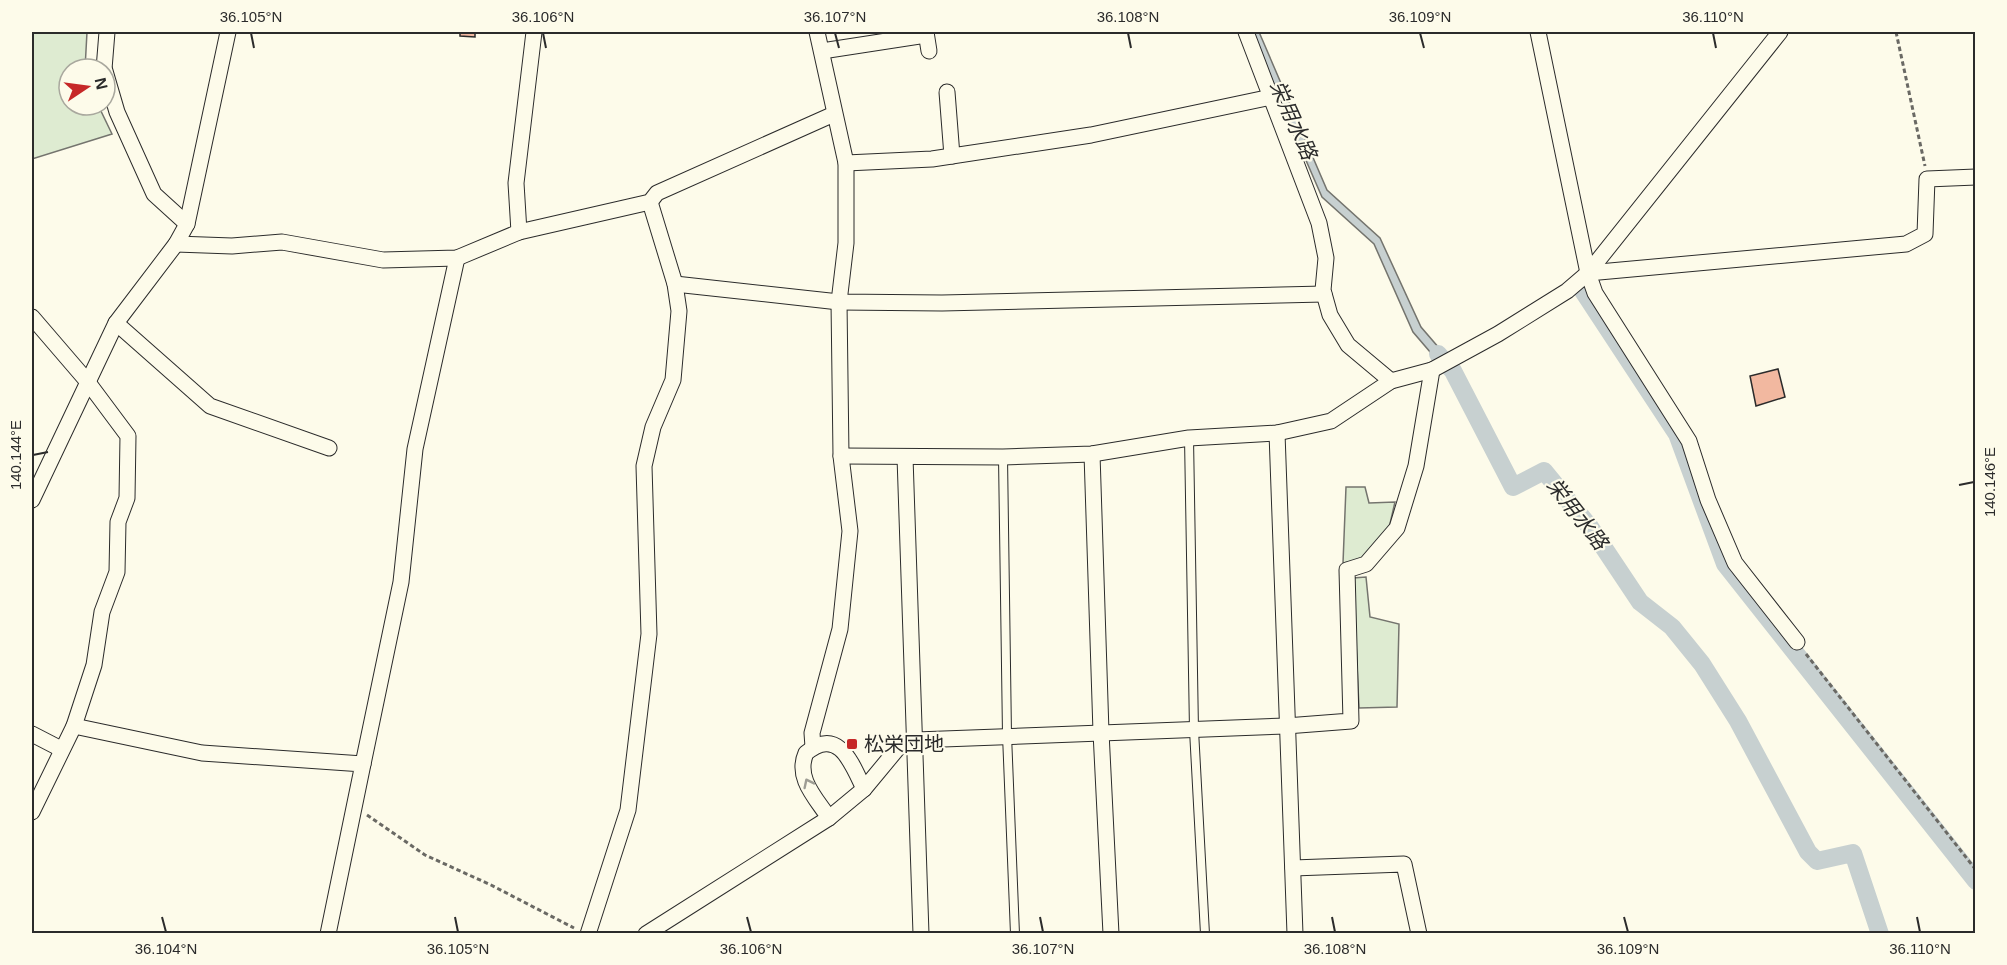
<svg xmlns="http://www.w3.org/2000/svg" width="2007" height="965" viewBox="0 0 2007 965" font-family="Arial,'Noto Sans JP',sans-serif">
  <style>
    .green { fill: #deebd1; stroke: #74746e; stroke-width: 1.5 }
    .water { fill: #c7d0d0; stroke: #74746e; stroke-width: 1.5 }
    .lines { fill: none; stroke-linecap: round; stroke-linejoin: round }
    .canal { stroke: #c7d0d0; stroke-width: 18 }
    .building { fill: #f2b8a0; stroke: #2b2b2b; stroke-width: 1.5 }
    .service-casing { stroke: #2b2b2b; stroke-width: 10 }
    .minor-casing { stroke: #2b2b2b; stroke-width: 17 }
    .path { stroke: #6a6964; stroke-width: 3; stroke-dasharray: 4.5 3; stroke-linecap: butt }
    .service { stroke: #fdfbea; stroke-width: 8 }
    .minor { stroke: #fdfbea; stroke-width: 15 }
    .oneway { stroke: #9e9d94 }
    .ticks { fill: none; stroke: #2b2b2b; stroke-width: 2 }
    .poi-dot { fill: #c62828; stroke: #fdfbea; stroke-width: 2 }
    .labels { text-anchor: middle; stroke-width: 4.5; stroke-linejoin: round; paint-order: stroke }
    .poi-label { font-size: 20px; fill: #2b2b2b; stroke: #fdfbea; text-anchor: start }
    .water-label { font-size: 21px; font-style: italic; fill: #2b2b2b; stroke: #fdfbea }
    .neatline { fill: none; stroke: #2b2b2b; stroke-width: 2 }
    .ticks-label { font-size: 15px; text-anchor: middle; fill: #2b2b2b }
  </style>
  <rect width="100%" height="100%" fill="#fdfbea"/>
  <g class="green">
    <path d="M32,32H87L85,69H69V105H98L112,134L32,159Z"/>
    <path d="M1346,487H1365L1369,503L1395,502L1389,528L1361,560L1343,563Z"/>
    <path d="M1366,577L1370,617L1399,624L1397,707L1359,708L1353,578Z"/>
  </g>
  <path class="water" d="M1250,32H1259L1327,190L1380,238L1421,327L1458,370L1449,374L1413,332L1374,244L1322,197Z"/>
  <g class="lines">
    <g class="canal">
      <path d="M1583,291L1677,434L1725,564L1976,881"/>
      <path d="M1438,354L1453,371L1513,487L1544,471L1590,527L1640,602L1672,627L1702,664L1738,721L1808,852L1817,861L1853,853L1880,934"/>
    </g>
  </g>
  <g class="building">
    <path d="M460,32H475V37L460,36Z"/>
    <path d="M1778,369L1785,397L1756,406L1750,376Z"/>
  </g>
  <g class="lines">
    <g class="service-casing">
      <g id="service">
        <path d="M1189,438L1194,730L1205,934"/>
        <path d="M1003,457L1007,735L1015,934"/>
      </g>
    </g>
    <g class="minor-casing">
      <g id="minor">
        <path d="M926,32L929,51"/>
        <path d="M1246,32L1319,223L1326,258L1323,290L1330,315L1348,345L1391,381"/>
        <path d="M1538,32L1588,273L1595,293L1689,441L1708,500L1735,563L1797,642"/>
        <path d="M822,51L926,35"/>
        <path d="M104,69L107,32"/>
        <path d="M105,71L117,112L154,194L187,224"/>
        <path d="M947,92L952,156"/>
        <path d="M846,163L932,159L1091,135L1271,97"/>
        <path d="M519,232L516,183L534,32"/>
        <path d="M176,244L232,246L282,242L383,260L457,258L519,232L650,202L657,193L834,114"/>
        <path d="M1588,273L1906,244L1925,234L1927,179L1976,177"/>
        <path d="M675,284L839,302L942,303L1324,294"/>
        <path d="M32,317L87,381L128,436L127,498L118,522L117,572L102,612L94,665L74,726L202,753L363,764L328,934"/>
        <path d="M116,323L210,406L329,448"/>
        <path d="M1277,433L1295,934"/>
        <path d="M1092,454L1101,732L1111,934"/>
        <path d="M841,456L1003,457L1092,454L1189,438L1277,433L1331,421L1391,381L1432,370L1498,334L1567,291L1588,273L1780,32"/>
        <path d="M905,457L921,934"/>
        <path d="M32,500L116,323L176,244L187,224L228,32"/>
        <path d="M32,734L61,749"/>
        <path d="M813,747L812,733L840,629L850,531L841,456L839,302L846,243V163L817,32"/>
        <path d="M363,764L401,582L415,449L457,258"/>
        <path d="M32,812L74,726"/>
        <path d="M829,818C816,798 795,778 806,753C839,726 852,764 864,789"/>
        <path d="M1293,868L1404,864L1419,934"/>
        <path d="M588,934L628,810L649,634L644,466L653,427L673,380L679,311L675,284L650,202"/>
        <path d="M646,934L829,818L864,789L898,748L916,740L1286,726L1351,721L1347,570L1366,564L1397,528L1416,466L1432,370"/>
      </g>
    </g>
    <g class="path">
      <path d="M1896,32L1925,166"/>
      <path d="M1806,654L1976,870"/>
      <path d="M367,815L425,855L491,885L574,928"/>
    </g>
    <use href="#service" class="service"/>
    <use href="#minor" class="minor"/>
  </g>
  <defs><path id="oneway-chevron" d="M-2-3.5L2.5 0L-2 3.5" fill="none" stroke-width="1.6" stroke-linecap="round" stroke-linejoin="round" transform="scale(1.5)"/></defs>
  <use class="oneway" href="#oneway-chevron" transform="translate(808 783) rotate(-116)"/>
  <path class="ticks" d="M251,33L254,48M543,33L546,48M835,33L839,48M1128,33L1131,48M1420,33L1424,48M1713,33L1716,48M33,455L48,452M1959,485L1974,482M162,917L166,932M455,917L458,932M747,917L751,932M1040,917L1043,932M1332,917L1335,932M1624,917L1628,932M1917,917L1920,932"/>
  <rect class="poi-dot" x="846" y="738" width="12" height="12" rx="3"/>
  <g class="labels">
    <g class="poi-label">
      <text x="864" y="751">松栄団地</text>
    </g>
    <g class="water-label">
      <text transform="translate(1293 120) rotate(66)" y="7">栄用水路</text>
      <text transform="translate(1577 514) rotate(52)" y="7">栄用水路</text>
    </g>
  </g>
  <rect width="2007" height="965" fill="none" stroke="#fdfbea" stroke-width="66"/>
  <g transform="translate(87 87) rotate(77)"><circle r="28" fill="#fdfbea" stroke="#a9a89e" stroke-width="1.5"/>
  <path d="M0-4.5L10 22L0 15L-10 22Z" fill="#c62828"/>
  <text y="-9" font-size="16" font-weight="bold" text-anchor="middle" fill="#2b2b2b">N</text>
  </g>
  <rect x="33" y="33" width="1941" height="899" class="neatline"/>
  <g class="ticks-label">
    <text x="251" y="22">36.105°N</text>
    <text x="543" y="22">36.106°N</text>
    <text x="835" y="22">36.107°N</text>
    <text x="1128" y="22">36.108°N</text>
    <text x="1420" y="22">36.109°N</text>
    <text x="1713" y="22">36.110°N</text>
    <text transform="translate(16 455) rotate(-90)" y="5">140.144°E</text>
    <text transform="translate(1990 482) rotate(-90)" y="5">140.146°E</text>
    <text x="166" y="954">36.104°N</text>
    <text x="458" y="954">36.105°N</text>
    <text x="751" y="954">36.106°N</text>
    <text x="1043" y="954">36.107°N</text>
    <text x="1335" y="954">36.108°N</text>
    <text x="1628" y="954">36.109°N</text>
    <text x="1920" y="954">36.110°N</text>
  </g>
</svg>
